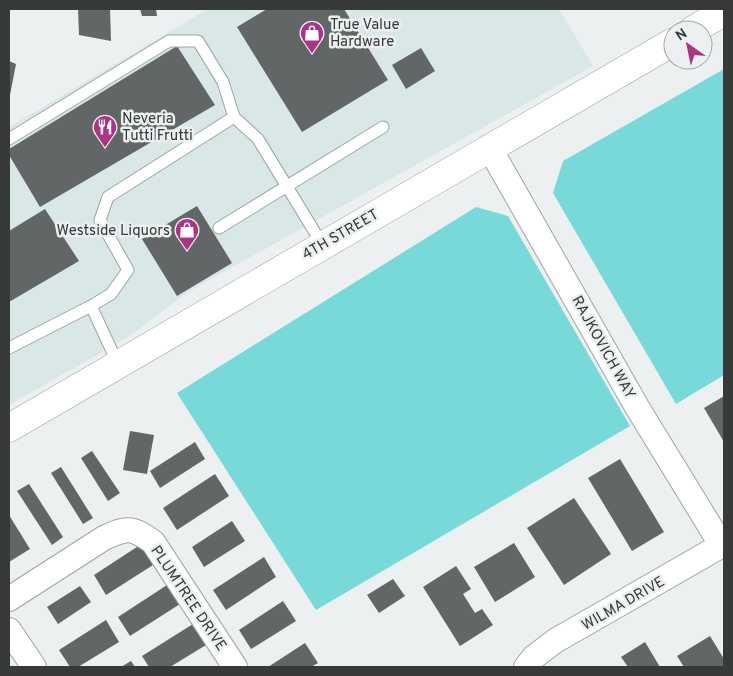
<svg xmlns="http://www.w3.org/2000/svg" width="733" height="676" viewBox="0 0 733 676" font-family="Overpass,sans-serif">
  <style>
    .built { fill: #d9e7e6 }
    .green { fill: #77d9d8 }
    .building { fill: #626666 }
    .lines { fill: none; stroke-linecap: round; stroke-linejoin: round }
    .service-casing { stroke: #a0a4a4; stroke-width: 13 }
    .minor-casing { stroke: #a0a4a4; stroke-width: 26 }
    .secondary-casing { stroke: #a0a4a4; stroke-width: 29 }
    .service { stroke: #fff; stroke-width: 11 }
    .minor { stroke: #fff; stroke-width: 24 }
    .secondary { stroke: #fff; stroke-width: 28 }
    .labels { text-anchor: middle; stroke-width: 5; stroke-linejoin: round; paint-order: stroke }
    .poi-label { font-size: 15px; fill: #383a3a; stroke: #ecf0f0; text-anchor: start }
    .street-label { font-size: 15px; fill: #383a3a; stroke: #ecf0f0 }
  </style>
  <rect width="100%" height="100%" fill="#ecf0f0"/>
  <path class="built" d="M208,9H559L593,66L188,292L130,336L9,405V127Z"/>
  <g class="green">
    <path d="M724,69V375L676,404L553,193L563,161Z"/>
    <path d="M476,207L508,216L630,426L316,610L177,393Z"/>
  </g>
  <g class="building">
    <path d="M78,9H110L111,41L79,35Z"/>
    <path d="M140,9H156L157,16H142Z"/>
    <path d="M267,9H344L388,80L302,132L237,27Z"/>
    <path d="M177,46L215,105L40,207L9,155V149Z"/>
    <path d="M421,48L435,71L406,89L392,65Z"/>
    <path d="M9,61L16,64L10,95H9Z"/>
    <path d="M197,206L232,263L177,296L142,239Z"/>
    <path d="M45,209L79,261L9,302V231Z"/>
    <path d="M724,396V442L704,408Z"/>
    <path d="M130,431L154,435L147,474L123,470Z"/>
    <path d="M195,442L205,459L160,488L150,471Z"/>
    <path d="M92,451L120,493L108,501L81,458Z"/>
    <path d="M620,459L664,532L632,551L588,478Z"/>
    <path d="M61,467L93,518L83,524L51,473Z"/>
    <path d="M215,474L229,496L177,530L163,508Z"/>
    <path d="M29,484L63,537L52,545L17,491Z"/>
    <path d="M574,498L611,554L564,585L527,528Z"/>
    <path d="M9,515L30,549L9,562Z"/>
    <path d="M232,521L245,541L204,567L192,547Z"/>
    <path d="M514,543L535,577L495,602L474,567Z"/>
    <path d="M140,545L153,565L106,595L94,575Z"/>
    <path d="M264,557L276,577L226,610L213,590Z"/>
    <path d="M456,566L471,589L463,594L475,613L482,609L493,625L460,646L423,587Z"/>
    <path d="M393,579L405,596L379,613L367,595Z"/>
    <path d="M167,585L180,604L130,636L118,617Z"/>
    <path d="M80,586L91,602L58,624L47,607Z"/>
    <path d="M283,601L296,621L251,649L239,630Z"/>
    <path d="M106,620L119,642L78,667H70L59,650Z"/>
    <path d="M193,624L206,645L170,667H149L142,656Z"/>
    <path d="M710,636L724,659V667H684L677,656Z"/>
    <path d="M645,642L660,667H628L621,657Z"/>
    <path d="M305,643L318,663L311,667H268Z"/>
    <path d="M131,661L135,667H121Z"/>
  </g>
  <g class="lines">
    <g class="service-casing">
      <g id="service">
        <path d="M234,117L258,139L322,244"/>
        <path d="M9,139L169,41H198L223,82L234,117L108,197L100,220L128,270L111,294L91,306L118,364"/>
        <path d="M219,228L383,127"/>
        <path d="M9,348L91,306"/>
      </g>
    </g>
    <g class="minor-casing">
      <g id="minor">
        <path d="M489,147L637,407L722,546"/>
        <path d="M9,599L104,538C127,527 132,527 153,542L235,667"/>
        <path d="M9,630L34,667"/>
        <path d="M526,667L534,657L555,641L724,544"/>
      </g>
    </g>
    <g class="secondary-casing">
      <g id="secondary">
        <path d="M693,30L724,12"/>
        <path d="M9,428L673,42"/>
      </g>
    </g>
    <use href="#service" class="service"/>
    <use href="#minor" class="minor"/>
    <use href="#secondary" class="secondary"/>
  </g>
  <defs>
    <g id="shop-pin" transform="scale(1.25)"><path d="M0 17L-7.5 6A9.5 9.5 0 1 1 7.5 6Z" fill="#ae3385" stroke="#ecf0f0"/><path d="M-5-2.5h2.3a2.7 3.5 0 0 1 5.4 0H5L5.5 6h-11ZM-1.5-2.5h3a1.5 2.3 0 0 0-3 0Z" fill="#fff"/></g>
    <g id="restaurant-pin" transform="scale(1.25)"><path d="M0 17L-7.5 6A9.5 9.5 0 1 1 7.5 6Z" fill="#ae3385" stroke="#ecf0f0"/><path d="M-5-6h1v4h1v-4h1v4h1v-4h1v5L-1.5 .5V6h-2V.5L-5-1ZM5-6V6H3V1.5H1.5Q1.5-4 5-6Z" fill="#fff"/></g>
  </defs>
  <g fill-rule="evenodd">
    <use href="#shop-pin" x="312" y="33"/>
    <use href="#restaurant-pin" x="105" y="127"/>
    <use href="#shop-pin" x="187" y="230"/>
  </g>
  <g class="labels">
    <g class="poi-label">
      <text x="330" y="29">True Value<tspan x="330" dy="17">Hardware</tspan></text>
      <text x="122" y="123">Neveria<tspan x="122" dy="17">Tutti Frutti</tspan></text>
      <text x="170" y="235" text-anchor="end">Westside Liquors</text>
    </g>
    <g class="street-label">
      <text transform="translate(340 234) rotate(-30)" y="5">4TH STREET</text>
      <text transform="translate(604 347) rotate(61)" y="5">RAJKOVICH WAY</text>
      <text transform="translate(189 598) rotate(56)" y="5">PLUMTREE DRIVE</text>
      <text transform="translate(623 603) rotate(-30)" y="5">WILMA DRIVE</text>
    </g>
  </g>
  <rect width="733" height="676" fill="none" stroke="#383a3a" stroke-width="20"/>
  <g transform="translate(688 45) rotate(327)"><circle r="24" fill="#ecf0f0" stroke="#a4a7a7"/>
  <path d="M0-4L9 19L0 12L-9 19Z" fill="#ae3385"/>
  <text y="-8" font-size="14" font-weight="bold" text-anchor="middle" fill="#383a3a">N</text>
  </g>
</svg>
